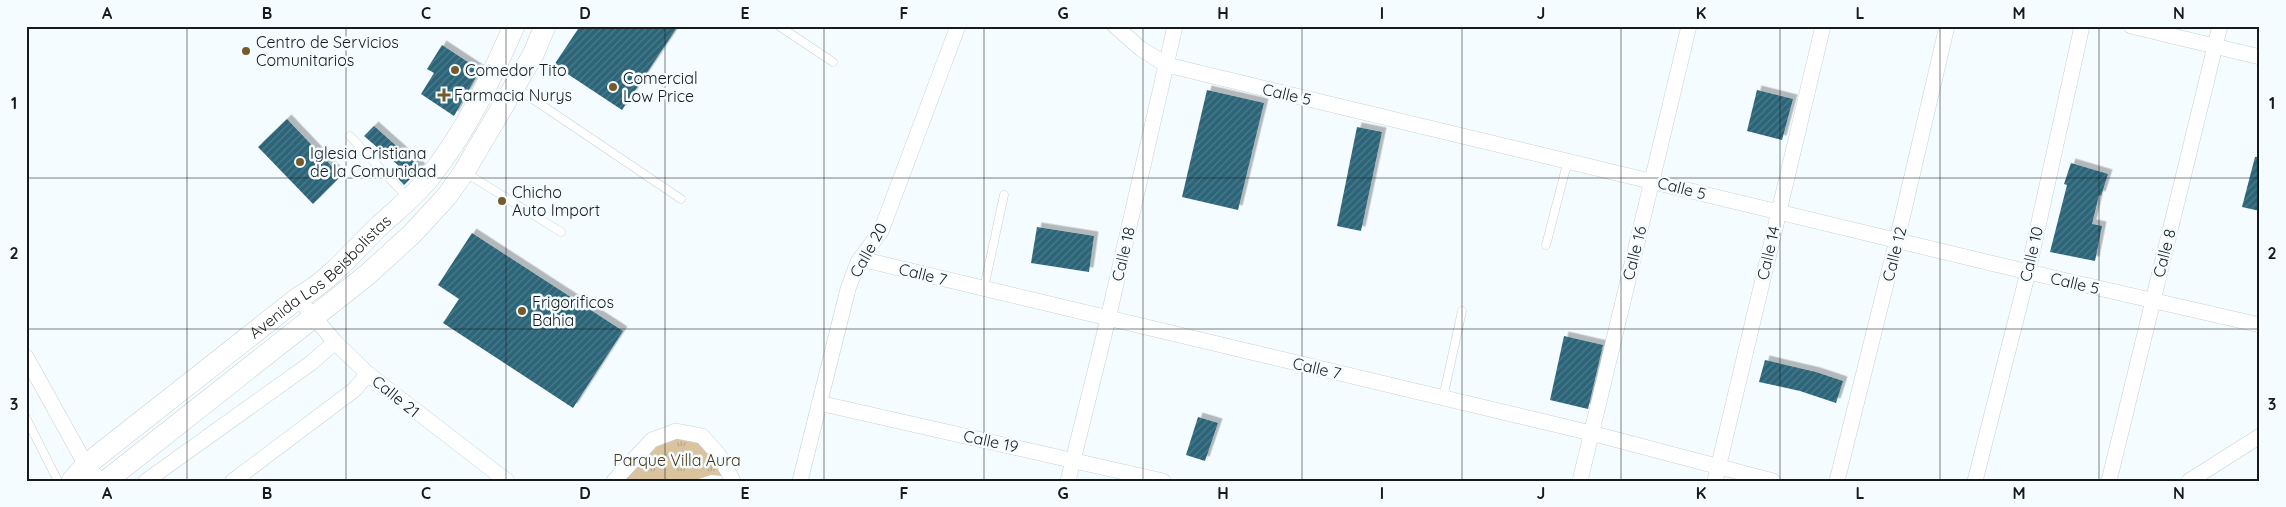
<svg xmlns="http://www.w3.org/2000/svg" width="2286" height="507" viewBox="0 0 2286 507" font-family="Quicksand,sans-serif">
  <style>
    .park { fill: url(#park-tufts) }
    .building { fill: url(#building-hatch); filter: url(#shadow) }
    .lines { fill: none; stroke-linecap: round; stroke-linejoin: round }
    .lane-casing { stroke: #cad1d4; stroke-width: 9 }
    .street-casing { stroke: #cad1d4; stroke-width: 16 }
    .secondary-casing { stroke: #cad1d4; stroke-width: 22 }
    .lane { stroke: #fff; stroke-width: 8 }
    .street { stroke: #fff; stroke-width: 15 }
    .secondary { stroke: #fff; stroke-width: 21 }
    .grid { fill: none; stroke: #181b1c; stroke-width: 1; stroke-opacity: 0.55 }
    .poi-dot { fill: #755a2c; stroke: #f4fcff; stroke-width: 2 }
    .labels { text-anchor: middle; stroke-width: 5; stroke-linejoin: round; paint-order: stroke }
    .poi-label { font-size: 16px; fill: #181b1c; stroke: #f4fcff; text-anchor: start }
    .street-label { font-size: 16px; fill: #181b1c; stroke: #f4fcff }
    .park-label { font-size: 16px; fill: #4c3814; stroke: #f4fcff }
    .neatline { fill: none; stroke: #181b1c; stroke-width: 2 }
    .grid-label { font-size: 16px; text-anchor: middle; font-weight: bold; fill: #181b1c }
  </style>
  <defs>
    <pattern id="park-tufts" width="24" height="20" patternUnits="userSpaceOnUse" patternTransform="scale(1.25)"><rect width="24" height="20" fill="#dac4a0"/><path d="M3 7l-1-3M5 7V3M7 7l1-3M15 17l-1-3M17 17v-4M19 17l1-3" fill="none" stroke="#baa889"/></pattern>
    <pattern id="building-hatch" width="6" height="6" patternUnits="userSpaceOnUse" patternTransform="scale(1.25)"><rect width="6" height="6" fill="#2c6579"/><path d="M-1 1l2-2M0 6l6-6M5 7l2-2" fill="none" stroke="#507a8a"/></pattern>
    <filter id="shadow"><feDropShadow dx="4.5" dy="-4.5" stdDeviation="0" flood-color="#0004"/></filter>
  </defs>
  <rect width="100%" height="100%" fill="#f4fcff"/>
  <path class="park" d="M676,437L698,441L712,456L723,476L711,475L693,481H623L655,445Z"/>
  <g class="building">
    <path d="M580,26H678L622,110L554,65Z"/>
    <path d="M442,45L480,70L454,116L421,94L434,73L427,69Z"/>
    <path d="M1207,90L1264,103L1238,210L1182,197Z"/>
    <path d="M1757,90L1793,99L1782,140L1747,131Z"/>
    <path d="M287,119L341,176L313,204L258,147Z"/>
    <path d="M374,126L421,168L404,185L393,173L399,166L364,136Z"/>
    <path d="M1357,127L1382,132L1361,231L1337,226Z"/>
    <path d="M2255,157H2260V211L2242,207Z"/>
    <path d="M2071,163L2108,174L2101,196L2099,195L2092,224L2102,226L2095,261L2050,252L2067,185L2064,184Z"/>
    <path d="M1037,227L1094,236L1089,272L1031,263Z"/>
    <path d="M472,233L623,331L573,408L443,323L459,299L438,285Z"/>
    <path d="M1564,336L1603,345L1588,409L1550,400Z"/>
    <path d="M1765,360L1816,372L1843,381L1836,403L1800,391L1759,382Z"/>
    <path d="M1198,417L1218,423L1205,461L1186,455Z"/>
  </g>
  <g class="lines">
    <g class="lane-casing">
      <g id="lane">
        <path d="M779,26L833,62"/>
        <path d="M515,87L681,199"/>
        <path d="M350,136L408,198"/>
        <path d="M466,173L561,232"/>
        <path d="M1546,245L1568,160"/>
        <path d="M984,288L1004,195"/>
        <path d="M1443,398L1462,311"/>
        <path d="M26,418L58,481"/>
      </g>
    </g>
    <g class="street-casing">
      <g id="street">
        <path d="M1115,26L1141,49L1167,65L2028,272L2260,325"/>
        <path d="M2131,26L2260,57"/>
        <path d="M861,259L1591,433L1773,481"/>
        <path d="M298,298L335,342L368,374L507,481"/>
        <path d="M26,357L86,465L100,481"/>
        <path d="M819,403L1163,481"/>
        <path d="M146,481L311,363L335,342"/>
        <path d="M233,481L354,390L368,374"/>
        <path d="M614,481L652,440L676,431L702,436L719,455L733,481"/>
        <path d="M800,481L848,289L858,262L881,231L958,26"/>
        <path d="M1068,481L1108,319L1175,26"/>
        <path d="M1580,481L1689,26"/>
        <path d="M1715,481L1823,26"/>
        <path d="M1837,481L1897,240L1947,26"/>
        <path d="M1975,481L2028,272L2082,26"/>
        <path d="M2109,481L2220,26"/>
        <path d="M2189,481L2260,436"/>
      </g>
    </g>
    <g class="secondary-casing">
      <g id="secondary">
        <path id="s1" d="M72,481L86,465L298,298C329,281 352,253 377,228C394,212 414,197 429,178C465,133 491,79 514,26"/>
        <path d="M106,481L367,275L412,234L447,196L464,172L533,55L545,26"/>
      </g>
    </g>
    <use href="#lane" class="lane"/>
    <use href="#street" class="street"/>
    <use href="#secondary" class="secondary"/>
  </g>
  <path class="grid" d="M187,26V481M346,26V481M506,26V481M665,26V481M824,26V481M984,26V481M1143,26V481M1302,26V481M1462,26V481M1621,26V481M1780,26V481M1940,26V481M2099,26V481M26,178H2260M26,329H2260"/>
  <g class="poi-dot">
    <circle cx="246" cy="51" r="5"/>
    <circle cx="455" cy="70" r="5"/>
    <circle cx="613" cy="87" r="5"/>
    <path d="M441.5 87.5h5v5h5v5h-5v5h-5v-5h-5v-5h5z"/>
    <circle cx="300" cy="162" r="5"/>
    <circle cx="502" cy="201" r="5"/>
    <circle cx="522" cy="311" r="5"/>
  </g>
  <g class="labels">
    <g class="poi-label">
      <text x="256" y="48">Centro de Servicios<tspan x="256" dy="18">Comunitarios</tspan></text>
      <text x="465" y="76">Comedor Tito</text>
      <text x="623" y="84">Comercial<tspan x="623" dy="18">Low Price</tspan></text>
      <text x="454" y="101">Farmacia Nurys</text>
      <text x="310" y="159">Iglesia Cristiana<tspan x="310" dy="18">de la Comunidad</tspan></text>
      <text x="512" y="198">Chicho<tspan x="512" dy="18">Auto Import</tspan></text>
      <text x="532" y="308">Frigorificos<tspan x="532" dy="18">Bahia</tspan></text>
    </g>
    <g class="street-label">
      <text transform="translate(1287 94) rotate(13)" y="6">Calle 5</text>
      <text transform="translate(1682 188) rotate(14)" y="6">Calle 5</text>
      <text transform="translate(868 250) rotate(-61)" y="6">Calle 20</text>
      <text transform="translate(1634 253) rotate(-76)" y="6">Calle 16</text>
      <text transform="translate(1768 253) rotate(-77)" y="6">Calle 14</text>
      <text transform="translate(2164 253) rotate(-76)" y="6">Calle 8</text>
      <text transform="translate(1123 254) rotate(-77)" y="6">Calle 18</text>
      <text transform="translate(1894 254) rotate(-76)" y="6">Calle 12</text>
      <text transform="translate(2031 254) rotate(-77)" y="6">Calle 10</text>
      <text transform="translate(923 274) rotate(14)" y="6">Calle 7</text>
      <text dy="6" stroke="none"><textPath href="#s1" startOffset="322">Avenida Los Beisbolistas</textPath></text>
      <text transform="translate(2075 283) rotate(13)" y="6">Calle 5</text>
      <text transform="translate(1317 368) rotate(13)" y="6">Calle 7</text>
      <text transform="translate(396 396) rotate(39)" y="6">Calle 21</text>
      <text transform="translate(991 441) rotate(12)" y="6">Calle 19</text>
    </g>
    <g class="park-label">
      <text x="677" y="466">Parque Villa Aura</text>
    </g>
  </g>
  <rect width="2286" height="507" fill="none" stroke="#f4fcff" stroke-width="55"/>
  <rect x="28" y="28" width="2230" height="452" class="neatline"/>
  <g class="grid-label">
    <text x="107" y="19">A</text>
    <text x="267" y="19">B</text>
    <text x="426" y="19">C</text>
    <text x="585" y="19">D</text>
    <text x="745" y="19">E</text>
    <text x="904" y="19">F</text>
    <text x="1063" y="19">G</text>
    <text x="1223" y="19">H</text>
    <text x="1382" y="19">I</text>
    <text x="1541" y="19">J</text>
    <text x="1701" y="19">K</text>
    <text x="1860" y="19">L</text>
    <text x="2019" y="19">M</text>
    <text x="2179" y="19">N</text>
    <text x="14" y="109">1</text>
    <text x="2272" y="109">1</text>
    <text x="14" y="259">2</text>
    <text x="2272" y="259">2</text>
    <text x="14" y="410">3</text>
    <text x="2272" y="410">3</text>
    <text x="107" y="499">A</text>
    <text x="267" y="499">B</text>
    <text x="426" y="499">C</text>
    <text x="585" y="499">D</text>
    <text x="745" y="499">E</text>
    <text x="904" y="499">F</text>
    <text x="1063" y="499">G</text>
    <text x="1223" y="499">H</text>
    <text x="1382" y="499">I</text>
    <text x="1541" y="499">J</text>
    <text x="1701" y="499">K</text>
    <text x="1860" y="499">L</text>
    <text x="2019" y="499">M</text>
    <text x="2179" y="499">N</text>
  </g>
</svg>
